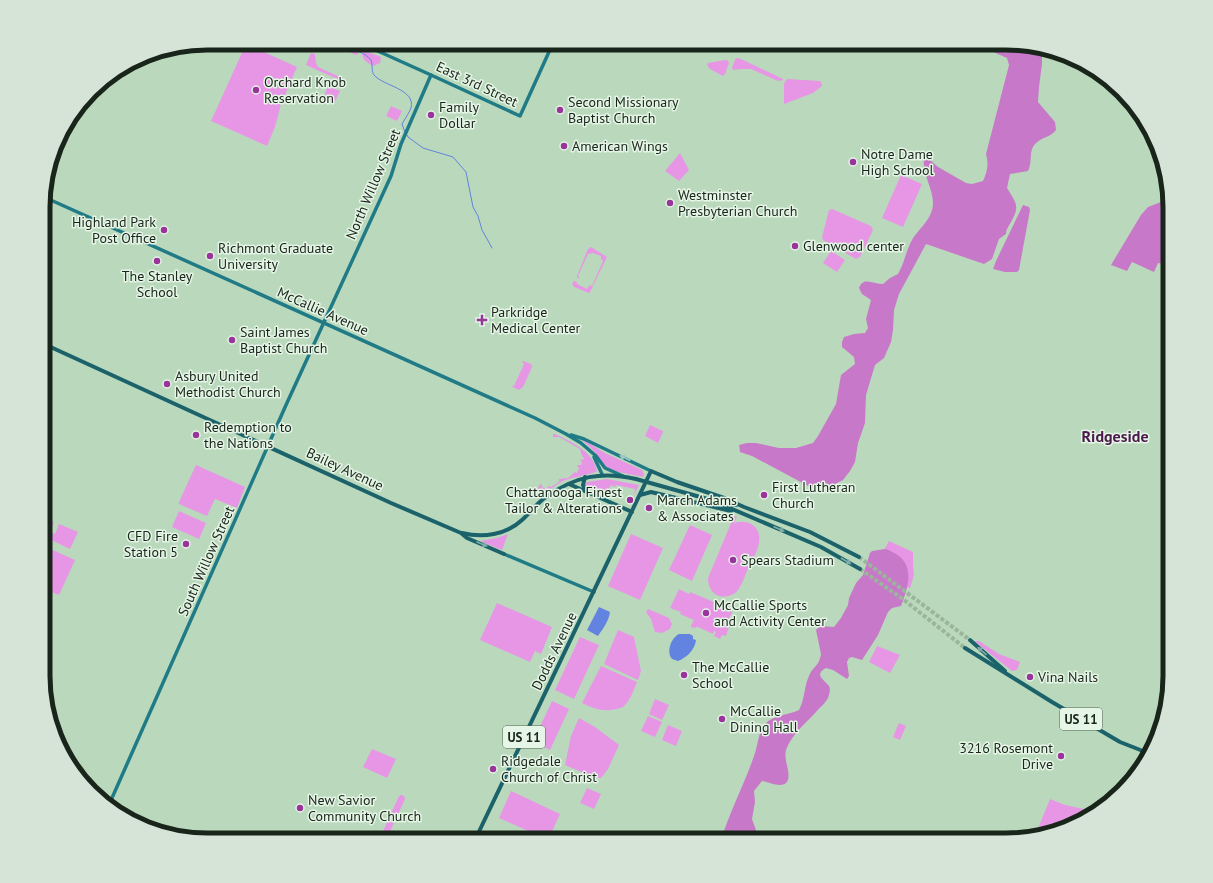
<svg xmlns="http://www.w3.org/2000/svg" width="1213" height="883" viewBox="0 0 1213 883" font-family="'PT Sans',sans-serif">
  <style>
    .green { fill: #e696e5 }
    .forest { fill: #c878c8 }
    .water { fill: #6283df }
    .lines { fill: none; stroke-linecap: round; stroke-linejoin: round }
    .stream { stroke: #6283df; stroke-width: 1 }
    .primary-tunnel { stroke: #9ab59c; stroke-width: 4; stroke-dasharray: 4 2; stroke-linecap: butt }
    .secondary { stroke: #207b87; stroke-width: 3.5 }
    .primary { stroke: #1b626b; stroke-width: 4 }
    .primary-bridge { stroke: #1b626b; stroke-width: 4 }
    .oneway { fill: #a0cac5 }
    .oneway2 { fill: #80aca8 }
    .poi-dot { fill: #99359a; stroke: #e5f5e6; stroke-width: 1.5 }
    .labels { text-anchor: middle; stroke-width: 3; stroke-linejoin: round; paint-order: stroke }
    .shield { fill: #e5f5e6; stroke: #566357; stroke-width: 1 }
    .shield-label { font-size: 13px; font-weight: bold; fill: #19251a }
    .poi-label { font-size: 14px; fill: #19251a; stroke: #e5f5e6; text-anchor: start }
    .street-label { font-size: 14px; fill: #19251a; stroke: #e5f5e6 }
    .quarter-label { font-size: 16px; font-weight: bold; fill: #4b1b4b; stroke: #e5f5e6 }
    .rim { fill: none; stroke: #19251a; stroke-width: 5 }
  </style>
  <rect width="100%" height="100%" fill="#bad9bc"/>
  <g class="green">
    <path d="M330,43H347L358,48L359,50L358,54L356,55Z"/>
    <path d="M246,44L297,67L281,104L275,127L267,146L211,121Z"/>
    <path d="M365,51L381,57L380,63L373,66L365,61L362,55Z"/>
    <path d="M311,53L315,54L316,63L318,67L344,79V82L306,65Z"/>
    <path d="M736,58L741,59L783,79V80L778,81L751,69H741L733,70L732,67Z"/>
    <path d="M725,60H727L729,63L725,74L723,76L710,69L707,65L708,63Z"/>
    <path d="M788,79L820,81L821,82L822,86L813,93L784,104V84L786,80Z"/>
    <path d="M329,84L336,87L335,89L340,91L334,103L323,98Z"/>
    <path d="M391,106L402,111L397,121L386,116Z"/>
    <path d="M680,153L689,170L679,181L665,171Z"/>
    <path d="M901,175L922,184L903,227L882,218Z"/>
    <path d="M832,209L871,226L873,230L860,257L856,259L823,240L822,237L829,210Z"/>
    <path d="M591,247L607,257L590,292L589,293L574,287L572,284L574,281L577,282V284L587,289L590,285L592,286L603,261L601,259V256L593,253L588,254L578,276L580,278H577V276L588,249Z"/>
    <path d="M831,251L845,260L837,272L823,263Z"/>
    <path d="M523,361L531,364L532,367L523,387L519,390L511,386H514L524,364L522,362Z"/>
    <path d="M650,425L663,431V432L658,443L645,436Z"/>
    <path d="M553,434H555C571,442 593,451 597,471C591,475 572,477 563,481C555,485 546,495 537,490L540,484L542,485V487L546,489L549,486L551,487L559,482V479L568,478L575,472L577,473L579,468L577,466L578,465H581L582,462L580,460L581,459L583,460L584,458L582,456L580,449L559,437H553Z"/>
    <path d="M581,439L592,445L605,453L642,470L644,475L643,477L614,471L605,466L592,449Z"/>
    <path d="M196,465L245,487L237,508L215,499L207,516L179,504V502Z"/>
    <path d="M607,479L639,485L634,495L635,489L616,485L615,487L611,485L605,496L586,487L585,486L587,482Z"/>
    <path d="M179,511L206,523L199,539L172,527Z"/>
    <path d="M734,516L737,517L734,523C741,521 748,521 754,526C767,538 753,558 747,571C744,578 741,588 735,593C730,597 721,598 715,594C710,590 708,584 708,578Z"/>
    <path d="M44,518L54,522L50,532L55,534L59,524L78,532L70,549L47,538V537L44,535Z"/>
    <path d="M690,525L712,535L692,581L669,570Z"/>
    <path d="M508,534L502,550L480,541L497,538Z"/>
    <path d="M631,534L663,548L640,600L608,586Z"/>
    <path d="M889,541L913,552V565L914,575L910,588L889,579L884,550Z"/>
    <path d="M44,546L75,560L59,595L44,589Z"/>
    <path d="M679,589L689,594L690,592L714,602L716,605L717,603L731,610V612H732L729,619L726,618L725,620L730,623L726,636L722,635L720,639L714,636L716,632L714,631L713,634L698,627L692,628L691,625L694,620L680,614L681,612L670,608Z"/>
    <path d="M497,603L552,627L541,654L535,651L530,662L480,640Z"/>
    <path d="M648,609L669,618L672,624L670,629L662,633L655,632L651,619L646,612Z"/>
    <path d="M618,630L634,637L641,671L638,680L604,664Z"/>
    <path d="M580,637L599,645L574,699L555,690Z"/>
    <path d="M974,641H979L999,654L1020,662L1017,670L1012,671Z"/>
    <path d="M877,646L900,655L890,673L869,662Z"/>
    <path d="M601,666L637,682C634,689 631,699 625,705C623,708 620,708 616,709C604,712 594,709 582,703Z"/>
    <path d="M655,699L669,705L662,720L649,714Z"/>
    <path d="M552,701L569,709L550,750L533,742Z"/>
    <path d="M648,716L662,722L655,737L641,731Z"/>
    <path d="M579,718L595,727L619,745L608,769L601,778L593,777L565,765L571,736Z"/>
    <path d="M899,723L906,726L900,740L893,737Z"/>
    <path d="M668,725L682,731L676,746L662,740Z"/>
    <path d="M372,749L396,759L387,778L363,767Z"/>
    <path d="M587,788L601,794L594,809L580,803Z"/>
    <path d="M511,791L560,814L548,840L499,818Z"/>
    <path d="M401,795L404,796L405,799L386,840H379L399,796Z"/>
    <path d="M1050,799L1065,805L1093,811L1079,823L1041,832L1037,831Z"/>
  </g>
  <g class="forest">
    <path d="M988,43H1017L1042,48V64L1039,87L1038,102L1055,122L1056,130C1051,137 1042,137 1035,144C1028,152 1033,162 1028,171L1010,174L1007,188C1015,202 1021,205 1011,222C1009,226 1006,229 1006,234L999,239L992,259L984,264L926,244L899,294L894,310L893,330L891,342L884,358L875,365L866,395L865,423L858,443L855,462L850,471L843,480L833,485L810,487L752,456L740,452L739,445L747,443H756L779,448H796L813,443L818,436L836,404L841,375L855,364L854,357L842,347V342L844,337L854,334L865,333L868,328L866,319L871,300L862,294L859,288C863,276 873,284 883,284L890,278L898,274C904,264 906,251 912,240C919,228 933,219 933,203C933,188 922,174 924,158L930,160L938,167L966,183L972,184L983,181C987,172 989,165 986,154L1009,65L1007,58L991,51L988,47Z"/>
    <path d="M1161,202L1170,203V265L1158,263L1154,272L1132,262L1127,271L1111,265L1141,215L1148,207Z"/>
    <path d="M1023,205L1029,207L1030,210L1019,270L1017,272H1005L993,269L996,261Z"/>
    <path d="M885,549C890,550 894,553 899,556C915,569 907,590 901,606L892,608L888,612L878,635L862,660L852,657L849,658L847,662L849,676L847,679L833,670L826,668C813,675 825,680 829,686C831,689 829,695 828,698C825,704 820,707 816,712C805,724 792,734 786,750C783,760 793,776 786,783C780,788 769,782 762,781L754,791L755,802L752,819L757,833L754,840H721C730,811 744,785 754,756C758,746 758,732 765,724C773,715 789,715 799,710C805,699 804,686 809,676C813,666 819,667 821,654L816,630L820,626L834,627L841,618L848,605L849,598L856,583L863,575L870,553L872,551Z"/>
  </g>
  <g class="water">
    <path d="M599,607L610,612C609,621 602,630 598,636L587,630Z"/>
    <path d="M679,634H690L693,636V639L696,640C695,650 686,658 678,661L672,659C666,652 671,638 679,634Z"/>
  </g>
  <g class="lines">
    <g class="stream">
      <path d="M344,43V45C352,49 366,53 371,60C373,65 371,71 374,75C383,86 416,89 411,108C409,113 405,119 402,124L405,132"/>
      <path d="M407,135L408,137L423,148L453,157L466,172L473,207L478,216L482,230L492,248"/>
    </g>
    <g class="primary-tunnel">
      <path d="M859,557L970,640"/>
      <path d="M860,569L904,600L965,648"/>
    </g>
    <g class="secondary">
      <path d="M360,43L431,75L520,116L553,43"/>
      <path d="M44,197L535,418L566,434L581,443L596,456L605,468L623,476"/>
      <path d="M571,435L584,439L651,471"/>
      <path d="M594,457L602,474"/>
      <path d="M504,554L594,592"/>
      <path d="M108,807L286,405L391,176L401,144L431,75"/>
    </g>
    <g class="primary">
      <path d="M44,344L391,503L461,533L467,538L504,554"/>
      <path d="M585,477L583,485L586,491"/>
      <path d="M569,484L632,512"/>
      <path d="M640,495L651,492L731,511"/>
      <path d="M711,500L821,547L860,569"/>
      <path d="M721,503L736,505"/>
      <path d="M462,533C483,538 506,535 522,520C530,513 537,503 546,497C575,476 602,471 636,479"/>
      <path d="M970,640L1005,671"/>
      <path d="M965,648L1052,702L1120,742L1148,753"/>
      <path d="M127,818L154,830"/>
      <path d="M475,840L651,471L677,482L724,498L744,507L810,532L859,557"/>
    </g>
    <path class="primary-bridge" d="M636,479L711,500"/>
  </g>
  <defs><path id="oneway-solid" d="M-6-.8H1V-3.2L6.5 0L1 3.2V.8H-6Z"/></defs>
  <use class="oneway" href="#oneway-solid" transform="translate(625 458) rotate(-155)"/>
  <g class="oneway2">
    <use href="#oneway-solid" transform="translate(779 529) rotate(24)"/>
    <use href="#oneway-solid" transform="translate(482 544) rotate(23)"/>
    <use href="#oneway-solid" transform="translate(846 561) rotate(30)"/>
    <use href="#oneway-solid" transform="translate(982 651) rotate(-139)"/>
  </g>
  <g class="poi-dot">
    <circle cx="256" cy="90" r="4"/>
    <circle cx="560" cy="110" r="4"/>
    <circle cx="431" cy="115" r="4"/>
    <circle cx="564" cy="146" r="4"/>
    <circle cx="853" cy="162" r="4"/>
    <circle cx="670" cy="203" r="4"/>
    <circle cx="164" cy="230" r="4"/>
    <circle cx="795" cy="246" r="4"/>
    <circle cx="210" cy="256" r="4"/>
    <circle cx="157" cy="261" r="4"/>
    <path d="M480 314h4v4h4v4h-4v4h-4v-4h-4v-4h4z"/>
    <circle cx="232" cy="340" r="4"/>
    <circle cx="167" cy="384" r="4"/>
    <circle cx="196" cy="435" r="4"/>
    <circle cx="764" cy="495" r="4"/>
    <circle cx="630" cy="500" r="4"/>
    <circle cx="649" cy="508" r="4"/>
    <circle cx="186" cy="544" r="4"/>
    <circle cx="733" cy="560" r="4"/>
    <circle cx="706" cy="613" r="4"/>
    <circle cx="684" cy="675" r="4"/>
    <circle cx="1030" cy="677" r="4"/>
    <circle cx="722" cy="719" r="4"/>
    <circle cx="1061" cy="756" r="4"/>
    <circle cx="493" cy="769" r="4"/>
    <circle cx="300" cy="808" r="4"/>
  </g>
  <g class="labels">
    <g class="shield">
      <rect x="1060" y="708" width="42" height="22" rx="3"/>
      <rect x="503" y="726" width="42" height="22" rx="3"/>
    </g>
    <g class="shield-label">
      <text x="1081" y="724">US 11</text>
      <text x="524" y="742">US 11</text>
    </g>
    <g class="poi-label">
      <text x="264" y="87">Orchard Knob<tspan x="264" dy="16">Reservation</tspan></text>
      <text x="568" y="107">Second Missionary<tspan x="568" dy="16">Baptist Church</tspan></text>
      <text x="439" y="112">Family<tspan x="439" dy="16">Dollar</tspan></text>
      <text x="572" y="151">American Wings</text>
      <text x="861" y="159">Notre Dame<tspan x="861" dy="16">High School</tspan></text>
      <text x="678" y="200">Westminster<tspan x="678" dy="16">Presbyterian Church</tspan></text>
      <text x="156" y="227" text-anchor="end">Highland Park<tspan x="156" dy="16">Post Office</tspan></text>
      <text x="803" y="251">Glenwood center</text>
      <text x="218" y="253">Richmont Graduate<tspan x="218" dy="16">University</tspan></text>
      <text x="157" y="281" text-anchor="middle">The Stanley<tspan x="157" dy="16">School</tspan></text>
      <text x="491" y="317">Parkridge<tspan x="491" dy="16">Medical Center</tspan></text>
      <text x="240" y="337">Saint James<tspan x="240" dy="16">Baptist Church</tspan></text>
      <text x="175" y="381">Asbury United<tspan x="175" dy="16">Methodist Church</tspan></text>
      <text x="204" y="432">Redemption to<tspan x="204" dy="16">the Nations</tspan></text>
      <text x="772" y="492">First Lutheran<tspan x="772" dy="16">Church</tspan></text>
      <text x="622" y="497" text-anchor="end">Chattanooga Finest<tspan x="622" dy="16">Tailor &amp; Alterations</tspan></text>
      <text x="657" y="505">March Adams<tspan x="657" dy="16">&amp; Associates</tspan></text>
      <text x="178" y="541" text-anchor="end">CFD Fire<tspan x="178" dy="16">Station 5</tspan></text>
      <text x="741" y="565">Spears Stadium</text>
      <text x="714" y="610">McCallie Sports<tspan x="714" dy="16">and Activity Center</tspan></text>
      <text x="692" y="672">The McCallie<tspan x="692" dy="16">School</tspan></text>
      <text x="1038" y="682">Vina Nails</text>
      <text x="730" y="716">McCallie<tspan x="730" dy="16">Dining Hall</tspan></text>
      <text x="1053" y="753" text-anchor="end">3216 Rosemont<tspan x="1053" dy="16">Drive</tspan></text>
      <text x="501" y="766">Ridgedale<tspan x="501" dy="16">Church of Christ</tspan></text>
      <text x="308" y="805">New Savior<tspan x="308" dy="16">Community Church</tspan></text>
    </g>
    <g class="street-label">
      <text transform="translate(477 84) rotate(25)" y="5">East 3rd Street</text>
      <text transform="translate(373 184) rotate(-67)" y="5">North Willow Street</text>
      <text transform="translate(323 311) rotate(24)" y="5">McCallie Avenue</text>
      <text transform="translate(345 469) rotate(25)" y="5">Bailey Avenue</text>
      <text transform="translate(206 561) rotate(-66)" y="5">South Willow Street</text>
      <text transform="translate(554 651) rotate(-64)" y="5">Dodds Avenue</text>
    </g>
    <g class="quarter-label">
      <text x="1115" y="442">Ridgeside</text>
    </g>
  </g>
  <path d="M0 0H1213V883H0ZM207 50H1006A157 157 0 0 1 1163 207V676A157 157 0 0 1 1006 833H207A157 157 0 0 1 50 676V207A157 157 0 0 1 207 50Z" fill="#d5e4d6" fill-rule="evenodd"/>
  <path class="rim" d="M207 50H1006A157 157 0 0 1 1163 207V676A157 157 0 0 1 1006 833H207A157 157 0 0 1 50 676V207A157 157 0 0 1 207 50Z"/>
</svg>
